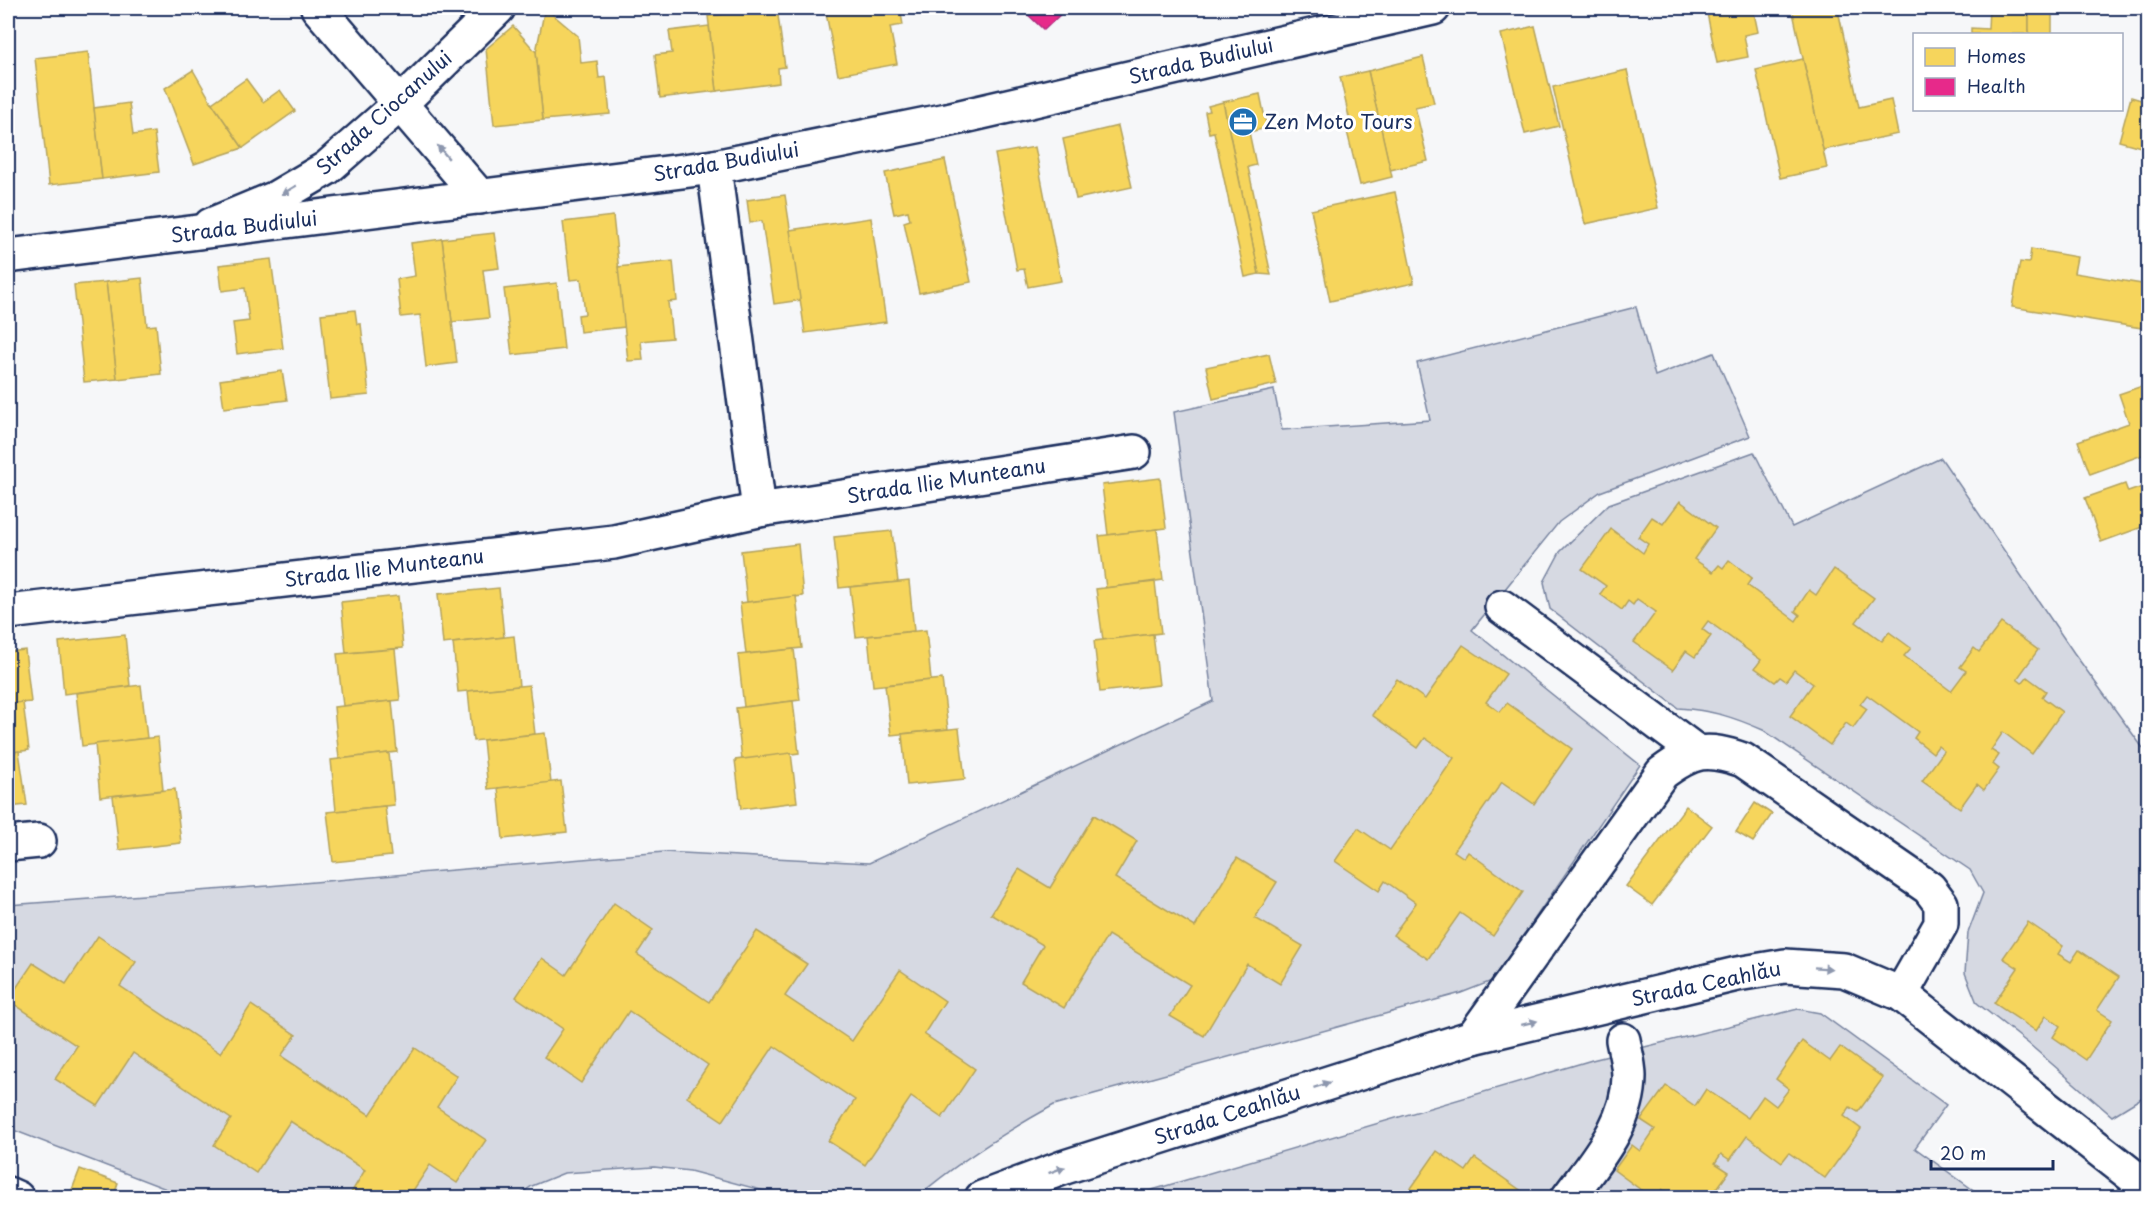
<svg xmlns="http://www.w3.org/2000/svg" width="2156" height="1205" viewBox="0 0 2156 1205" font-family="'Playpen Sans',sans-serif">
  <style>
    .green { fill: #d6d9e2; stroke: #7884a0; stroke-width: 1.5 }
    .homes { fill: #f6d55c; stroke: #b4a35d; stroke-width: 1.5 }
    .health { fill: #e7298a; stroke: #aa2b7d; stroke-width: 1.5 }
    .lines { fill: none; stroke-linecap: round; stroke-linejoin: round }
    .minor-casing { stroke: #1b2f5e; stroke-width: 38 }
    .major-casing { stroke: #1b2f5e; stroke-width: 38 }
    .minor { stroke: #fff; stroke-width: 33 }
    .major { stroke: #fff; stroke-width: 33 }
    .oneway { fill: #8d97ae }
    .labels { text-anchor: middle; stroke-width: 6; stroke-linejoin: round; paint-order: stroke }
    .street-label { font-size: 20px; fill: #1b2f5e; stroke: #fff }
    .poi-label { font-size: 20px; fill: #1b2f5e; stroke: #fff; text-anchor: start }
  </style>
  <rect width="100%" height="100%" fill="#f6f7f9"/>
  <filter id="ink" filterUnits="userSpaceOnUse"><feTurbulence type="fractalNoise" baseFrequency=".0167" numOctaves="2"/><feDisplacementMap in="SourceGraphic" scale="12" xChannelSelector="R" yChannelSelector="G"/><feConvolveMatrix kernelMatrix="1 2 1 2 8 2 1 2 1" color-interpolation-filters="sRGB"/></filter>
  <g filter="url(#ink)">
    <g class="green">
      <path d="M1636,307L1655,376L1714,353L1750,436L1600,492L1559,522L1472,630L1640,765L1492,981L1461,993L1054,1105C1005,1132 959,1161 917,1197H787L690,1171L654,1167L564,1173L532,1186L516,1197H187L8,1128V905L268,886L664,852L869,863L1213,701L1174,412L1274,390L1282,430L1430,420L1417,363Z"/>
      <path d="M1754,452L1792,527L1941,458L2074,653L2148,755V1094L2112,1116L2029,1044L1977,1003L1965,973L1968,933L1983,893L1970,870L1763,730C1733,717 1712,710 1678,708L1550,609L1544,582L1560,552L1609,504Z"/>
      <path d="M1798,1009L1820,1013L1946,1105L1915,1148L1983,1197L1125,1198L1592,1060Z"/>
    </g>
    <g class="homes">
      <path d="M545,8L578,36L581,63L597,61L599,78L606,77L610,114L543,120L536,52Z"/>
      <path d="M777,8L785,67L778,68L779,83L717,91L708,16Z"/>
      <path d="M825,8H900L903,25L890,27L897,64L838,75Z"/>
      <path d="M1706,8H1753L1758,32L1744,35L1748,57L1717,63Z"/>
      <path d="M1792,8H1848L1838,10L1859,107L1891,100L1898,134L1823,150Z"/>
      <path d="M1989,8H2029V34H1971V28L1988,29Z"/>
      <rect x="2029" y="8" width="23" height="26"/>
      <path d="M513,26L536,52L543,120L494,125L486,49Z"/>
      <path d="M709,26L717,91L660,98L655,55L672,53L669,31Z"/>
      <path d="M1535,26L1559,126L1525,134L1501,34Z"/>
      <path d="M88,52L102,179L49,185L35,58Z"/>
      <path d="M1423,57L1434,103L1415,107L1428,161L1390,170L1368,71Z"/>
      <path d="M1803,59L1827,168L1780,178L1756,70Z"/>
      <path d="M193,70L212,103L243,148L194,164L165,88Z"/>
      <path d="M1627,70L1658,208L1585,224L1553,87Z"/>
      <path d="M1368,71L1392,177L1360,185L1346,127L1351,126L1340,77Z"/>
      <path d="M246,79L263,102L280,90L295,111L243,148L212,103Z"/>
      <path d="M1260,94L1267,128L1249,132L1256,165L1248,167L1271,275L1259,274L1223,102Z"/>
      <path d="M2131,97L2148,102V149L2119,141Z"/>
      <path d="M1223,102L1259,274L1245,277L1214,132L1209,133L1205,112L1210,111L1208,106Z"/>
      <path d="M129,103L133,135L154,132L159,172L102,179L94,108Z"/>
      <path d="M1118,126L1132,187L1076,199L1063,139Z"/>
      <path d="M1035,147L1061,281L1028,287L1024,269L1017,270L995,154Z"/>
      <path d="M945,160L971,282L919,293L904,222L910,220L908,211L894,214L885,173Z"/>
      <path d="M1395,192L1414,283L1330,301L1311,210Z"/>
      <path d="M785,195L801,300L774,304L762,221L750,223L747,200Z"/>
      <path d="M613,216L625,327L580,332L578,315L585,314L581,279L570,280L563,222Z"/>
      <path d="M871,218L886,322L805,333L790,230Z"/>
      <path d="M494,233L499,268L483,270L489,318L452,322L442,239Z"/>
      <path d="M442,239L457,363L426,367L420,315L401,317L397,279L415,276L411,243Z"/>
      <path d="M2031,249L2077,257L2074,273L2148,285V329L2012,307L2020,262L2029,263Z"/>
      <path d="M271,259L283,348L237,354L233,323L249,321L245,288L222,291L219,265Z"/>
      <path d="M673,261L677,301L668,302L672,338L641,341L643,360L628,361L618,267Z"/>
      <path d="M142,278L147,326L156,325L161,374L117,379L106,282Z"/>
      <path d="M106,282L117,379L84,382L74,285Z"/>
      <path d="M557,283L564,349L512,355L504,289Z"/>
      <path d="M355,310L357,324H361L369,395L330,399L321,314Z"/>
      <path d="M1269,354L1276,384L1213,399L1206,367Z"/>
      <path d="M282,371L287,400L224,408L220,380Z"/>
      <path d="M2148,384V453L2090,474L2078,441L2129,423L2119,394Z"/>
      <path d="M1160,478L1166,528L1108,535L1102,485Z"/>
      <path d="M2125,484L2128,492L2148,485V525L2101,542L2085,498Z"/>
      <path d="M1680,501L1716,528L1694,559L1713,572L1719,565L1723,568L1729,560L1752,578L1747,585L1796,621L1800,615L1795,611L1809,590L1816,595L1834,569L1874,598L1856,622L1882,641L1889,632L1911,648L1904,656L1951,691L1966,671L1960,667L1974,648L1979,652L2001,623L2038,650L2017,679L2022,683L2027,677L2046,691L2042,697L2062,712L2032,754L2003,732L1991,750L1999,755L1993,764L1999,769L1984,790L1977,784L1960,808L1922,781L1944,751L1938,746L1933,753L1914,738L1918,732L1867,695L1860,704L1867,709L1853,728L1846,723L1830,745L1790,716L1813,684L1794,670L1786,681L1780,677L1775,682L1755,668L1761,660L1708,621L1702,629L1711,636L1695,657L1686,651L1673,670L1634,642L1656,612L1637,599L1633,605L1628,601L1622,610L1600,594L1606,586L1582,569L1611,529L1643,553L1648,544L1638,537L1652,517L1663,524Z"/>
      <path d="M1157,529L1163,580L1106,588L1099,536Z"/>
      <path d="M892,531L898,582L839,588L834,537Z"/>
      <path d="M798,544L803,596L747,602L741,551Z"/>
      <path d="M909,581L914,631L856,637L850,587Z"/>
      <path d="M1155,582L1161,633L1103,640L1096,589Z"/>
      <path d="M499,588L504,637L443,644L438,594Z"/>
      <path d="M398,596L403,648L346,653L341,602Z"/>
      <path d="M796,596L802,648L746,654L740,603Z"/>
      <path d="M926,630L931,680L873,686L868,636Z"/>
      <path d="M1153,634L1159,685L1100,692L1094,641Z"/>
      <path d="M125,635L130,686L64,694L59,642Z"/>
      <path d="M514,636L519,686L458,692L453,643Z"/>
      <path d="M1463,645L1506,674L1486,702L1500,712L1507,703L1572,749L1534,804L1502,782L1454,851L1464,858L1468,852L1523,892L1493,936L1460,913L1428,959L1393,935L1416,903L1385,881L1379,891L1335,861L1358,828L1390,850L1454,758L1425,738L1418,748L1372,715L1397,679L1425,699Z"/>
      <path d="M395,649L400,700L343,706L337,654Z"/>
      <path d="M794,649L800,700L744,707L738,655Z"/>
      <path d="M25,650L31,702L8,704V652Z"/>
      <path d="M942,679L948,729L891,735L885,685Z"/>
      <path d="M141,685L147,738L82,746L76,693Z"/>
      <path d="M529,685L535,734L473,741L468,691Z"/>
      <path d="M392,701L397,752L339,759L334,707Z"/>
      <path d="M793,701L799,753L742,760L736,708Z"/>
      <path d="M23,702L29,750L8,753V704Z"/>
      <path d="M959,728L965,779L907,785L902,734Z"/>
      <path d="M545,733L551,783L488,789L483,740Z"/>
      <path d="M158,737L163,790L100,797L95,744Z"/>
      <path d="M19,751L27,805L8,807V753Z"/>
      <path d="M389,753L394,805L336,811L331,760Z"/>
      <path d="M791,753L797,802L741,809L735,760Z"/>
      <path d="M561,781L567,832L503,839L498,788Z"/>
      <path d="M175,789L181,843L119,850L113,796Z"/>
      <path d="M1755,803L1772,814L1753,842L1736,832Z"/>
      <path d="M385,806L391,856L333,862L327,812Z"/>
      <path d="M1686,806L1712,826L1652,905L1626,886Z"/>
      <path d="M1094,815L1137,841L1115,878L1195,927L1237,858L1277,882L1255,918L1303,946L1280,984L1247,964L1204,1036L1170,1016L1190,985L1108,935L1064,1008L1021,982L1043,945L991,914L1019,869L1050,888Z"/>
      <path d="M614,903L653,930L637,954L709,1002L757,931L807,964L785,996L852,1041L900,970L945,1001L924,1034L975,1069L942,1118L911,1097L865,1165L828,1141L855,1100L774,1046L723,1121L687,1097L708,1065L629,1011L581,1083L544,1057L563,1029L516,997L542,958L566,975Z"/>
      <path d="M2028,922L2063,946L2058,954L2071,962L2079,950L2119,977L2097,1010L2112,1020L2086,1060L2053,1037L2060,1026L2046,1016L2036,1031L1994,1003L2018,968L2003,958Z"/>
      <path d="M98,936L136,962L120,986L220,1053L251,1005L296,1035L281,1056L370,1115L415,1048L457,1076L437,1107L486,1140L457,1183L430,1165L408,1198H348L365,1170L290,1121L256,1173L214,1145L231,1119L133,1053L98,1106L55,1079L77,1046L8,1000L33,963L66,984Z"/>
      <path d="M1802,1041L1830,1061L1840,1047L1883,1078L1858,1112L1850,1107L1844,1116L1861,1129L1825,1178L1789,1153L1782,1162L1747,1136L1730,1160L1721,1154L1715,1163L1729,1172L1710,1198H1674L1662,1189L1656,1198H1652L1614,1170L1632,1145L1640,1151L1655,1129L1641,1120L1666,1086L1695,1106L1706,1089L1748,1118L1763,1096L1776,1106L1789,1089L1776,1079Z"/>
      <path d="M1437,1151L1466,1171L1475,1158L1523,1192L1519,1198H1411L1407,1194Z"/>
      <path d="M80,1169L118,1183L113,1198H76L70,1195Z"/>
    </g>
    <path class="health" d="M1021,8H1067L1044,30Z"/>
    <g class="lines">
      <g class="minor-casing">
        <g id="minor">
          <path d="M318,8L480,197"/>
          <path d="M714,167L759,510"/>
          <path d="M211,225L276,198L327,168L401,103L498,8"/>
          <path d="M1502,607L1698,753"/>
          <path d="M8,612L614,542L759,510L1134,452"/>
          <path d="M8,844L39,841"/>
          <path d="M1473,1037L1662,773C1693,750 1706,747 1743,760L1929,888L1941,904V924L1901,994"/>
          <path d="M8,1194L17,1198"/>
          <path d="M982,1198L1065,1167L1473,1037L1737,974L1785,966L1844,970L1901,994L2148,1188"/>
          <path d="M1568,1198C1595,1161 1629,1124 1629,1076C1629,1064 1625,1051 1623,1040"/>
        </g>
      </g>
      <g class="major-casing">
        <path id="major" d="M8,256L714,167L947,120L1433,8"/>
      </g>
      <use href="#minor" class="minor"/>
      <use href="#major" class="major"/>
    </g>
    <defs><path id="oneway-solid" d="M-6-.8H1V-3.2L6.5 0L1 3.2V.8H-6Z" transform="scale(1.5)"/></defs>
    <g class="oneway">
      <use href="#oneway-solid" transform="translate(443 152) rotate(-130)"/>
      <use href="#oneway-solid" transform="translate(289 190) rotate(149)"/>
      <use href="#oneway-solid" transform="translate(1823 968) rotate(4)"/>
      <use href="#oneway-solid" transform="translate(1529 1023) rotate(-14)"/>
      <use href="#oneway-solid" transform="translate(1322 1085) rotate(-18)"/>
      <use href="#oneway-solid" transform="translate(1057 1170) rotate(-20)"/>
    </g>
  </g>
  <defs>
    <g id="office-disc" transform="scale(1.5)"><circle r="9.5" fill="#1f6fb2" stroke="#fff"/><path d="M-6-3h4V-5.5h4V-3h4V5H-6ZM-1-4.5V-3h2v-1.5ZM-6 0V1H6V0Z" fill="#fff"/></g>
  </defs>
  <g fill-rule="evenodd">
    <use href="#office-disc" x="1243" y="122"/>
  </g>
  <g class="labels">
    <g class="street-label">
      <text transform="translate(1201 61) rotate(-13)" y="7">Strada Budiului</text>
      <text transform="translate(384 113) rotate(-42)" y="7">Strada Ciocanului</text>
      <text transform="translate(726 162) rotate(-10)" y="7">Strada Budiului</text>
      <text transform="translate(244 227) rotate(-7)" y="7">Strada Budiului</text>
      <text transform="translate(946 481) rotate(-9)" y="7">Strada Ilie Munteanu</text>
      <text transform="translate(384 568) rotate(-7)" y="7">Strada Ilie Munteanu</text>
      <text transform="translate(1706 984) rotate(-12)" y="7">Strada Ceahlău</text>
      <text transform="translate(1227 1115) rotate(-18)" y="7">Strada Ceahlău</text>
    </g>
    <g class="poi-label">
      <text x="1264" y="129">Zen Moto Tours</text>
    </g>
  </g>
  <rect width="2156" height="1205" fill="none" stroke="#fff" stroke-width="30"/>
  <rect x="15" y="15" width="2126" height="1175" fill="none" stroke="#1b2f5e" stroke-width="2" filter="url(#ink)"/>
  <rect x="1913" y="33" width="210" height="78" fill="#ffffff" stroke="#a4acbf" stroke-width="1.5"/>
  <rect x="1925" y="48" width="30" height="18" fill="#f6d55c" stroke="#a4acbf" stroke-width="1.5"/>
  <text x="1967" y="63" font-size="18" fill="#1b2f5e">Homes</text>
  <rect x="1925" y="78" width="30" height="18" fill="#e7298a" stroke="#a4acbf" stroke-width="1.5"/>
  <text x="1967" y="93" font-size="18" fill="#1b2f5e">Health</text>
  <path d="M1931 1160v9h122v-9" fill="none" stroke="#1b2f5e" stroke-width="3"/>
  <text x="1940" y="1160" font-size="18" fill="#1b2f5e" stroke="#ffffff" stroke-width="4.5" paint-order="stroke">20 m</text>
</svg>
